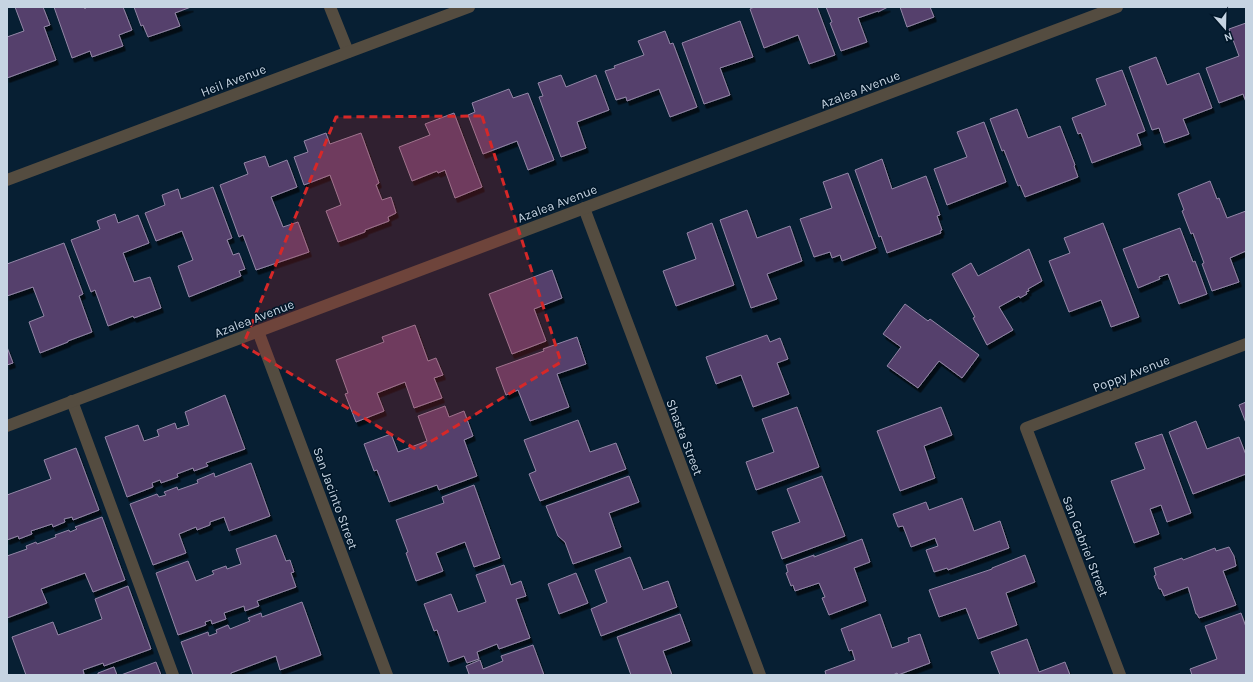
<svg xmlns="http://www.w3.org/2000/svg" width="1253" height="682" viewBox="0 0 1253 682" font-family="Karla,sans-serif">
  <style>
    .building { fill: #54416c; stroke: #9386a6; filter: url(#shadow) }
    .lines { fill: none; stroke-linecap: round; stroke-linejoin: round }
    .lane { stroke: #544c40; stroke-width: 12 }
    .street { stroke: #544c40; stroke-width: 12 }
    .marked { fill: #d62828; fill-opacity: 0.2; stroke: #d62828; stroke-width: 3; stroke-dasharray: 8 5; stroke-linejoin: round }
    .labels { text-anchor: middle; stroke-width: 3; stroke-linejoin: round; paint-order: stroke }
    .street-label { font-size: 13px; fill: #c6d4e2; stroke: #001628 }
  </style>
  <defs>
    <filter id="shadow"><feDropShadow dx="2.5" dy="4.5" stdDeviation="0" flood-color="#0009"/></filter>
  </defs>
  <rect width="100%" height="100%" fill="#071f33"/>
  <g class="building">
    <path d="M15,7H43L50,25L44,27L56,60L7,78V37L24,31Z"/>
    <path d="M54,7H84L85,9L86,7H123L132,30L119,35L123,46L92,57L90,51L72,58Z"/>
    <path d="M134,7H191L175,13L180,26L148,37L143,25L141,26Z"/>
    <path d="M754,7H817L835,55L809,64L798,35L764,48L750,9Z"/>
    <path d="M826,7H888L878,12V11L858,18L867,42L841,51L830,23L832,22Z"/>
    <path d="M900,7H930L934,17L907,27Z"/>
    <path d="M740,21L753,57L720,68L730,95L704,104L682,43Z"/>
    <path d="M1246,23V102L1243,94L1219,103L1206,68L1239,56L1229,29Z"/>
    <path d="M665,31L670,44L673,43L697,107L670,117L659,89L627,101L626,97L616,100L605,71L615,68L614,66L644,55L638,41Z"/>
    <path d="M1156,57L1167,85L1199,73L1212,108L1183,119L1189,134L1164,143L1159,128L1152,130L1129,67Z"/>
    <path d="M1122,70L1145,131L1137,134L1141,145L1092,163L1081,133L1078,134L1072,118L1106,105L1096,79Z"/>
    <path d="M561,75L566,87L596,75L609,110L577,122L586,148L561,157L539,97L543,96L538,83Z"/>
    <path d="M509,89L513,98L528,93L554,160L528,170L517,141L483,154L468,115L475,112L472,103Z"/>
    <path d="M1017,109L1028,138L1060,126L1075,165L1074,166L1078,177L1025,197L1020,185L1018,186L1004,150L1002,151L990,119Z"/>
    <path d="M454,113L482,187L455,198L445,170L438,173L437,171L412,181L399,147L430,135L425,124Z"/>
    <path d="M984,122L1006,182L947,205L934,169L967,157L957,132Z"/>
    <path d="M326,133L330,144L361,133L379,183L376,185L382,200L391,197L396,213L388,217L389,221L365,230V232L338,242L326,211L341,205L330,175L304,185L294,157L308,152L304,141Z"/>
    <path d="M265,156L269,167L287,160L297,187L271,197L283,227L298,222L309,252L256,270L243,235L239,237L220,185L248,174L244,163Z"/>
    <path d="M882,159L892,189L926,176L940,215L937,216L942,230L940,231L941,233L887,253L881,236L879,237L855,170Z"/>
    <path d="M848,173L876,248L842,261L840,255L832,258L830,252L814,257L800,219L832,208L823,182Z"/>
    <path d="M1210,181L1217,199L1219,198L1227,218L1246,211V251L1230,258L1239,282L1212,291L1202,264L1204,263L1193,233L1191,234L1182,211L1184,210L1178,194Z"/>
    <path d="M213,187L232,238L227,240L233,255L239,253L245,269L239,271L241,276L189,297L178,266L193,260L182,231L156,241L145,213L165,205L162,195L178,189L181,199Z"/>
    <path d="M747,210L757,238L790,226L802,261L767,274L777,299L751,308L720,220Z"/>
    <path d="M115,214L118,223L138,215L149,243L123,253L134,282L150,277L161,308L134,318L133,316L108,326L95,290L91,292L71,240L100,229L97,221Z"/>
    <path d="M712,223L734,285L676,306L663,271L696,259L687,233Z"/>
    <path d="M1103,223L1139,317L1111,327L1101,300L1069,312L1049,261L1070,253L1064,238Z"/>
    <path d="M1180,228L1193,262L1195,261L1207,294L1179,304L1168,274L1159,277L1160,279L1138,288L1123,249Z"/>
    <path d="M64,243L83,294L79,296L92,332L68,341V342L40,353L29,322L44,316L33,287L7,296V264Z"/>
    <path d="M1029,249L1042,281L1028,289L1029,291L1026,292L1027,294L1020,298L1019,296L999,307L1013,330L987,345L973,318L975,317L952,274L971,263L978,276Z"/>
    <path d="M552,270L562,298L534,309L546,341L512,354L489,294Z"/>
    <path d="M905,304L928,321L930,319L979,355L962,378L939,361L918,388L887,366L901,347L883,334Z"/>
    <path d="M415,325L428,361L436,358L443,375L434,378L442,398L414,408L405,382L377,393L384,411L356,422L345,394L348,393L336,360L384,342L382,337Z"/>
    <path d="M767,335L770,342L780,338L788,359L777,363L789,394L753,407L741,375L716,384L706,357Z"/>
    <path d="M577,337L586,364L557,374L569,407L530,421L518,390L506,395L496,368L544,351L543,349Z"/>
    <path d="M7,347L13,363L7,365Z"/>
    <path d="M225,395L245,449L206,463L208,466L194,471L193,468L177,474L178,477L161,483L160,480L152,483L153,487L127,497L105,437L138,425L144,441L159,436L157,430L175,423L177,429L189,425L185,412Z"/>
    <path d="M1246,402V423L1239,405Z"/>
    <path d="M445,406L449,417L464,411L473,436L464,440L477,476L439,490L437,485L389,502L377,470L374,471L364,444L391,434L398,452L427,441L418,416Z"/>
    <path d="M797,407L819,467L756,490L746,462L774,452L762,419Z"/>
    <path d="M941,407L952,435L924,446L935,478L900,491L877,431Z"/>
    <path d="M578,420L590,452L616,443L626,469L540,501L529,474L536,471L524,440Z"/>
    <path d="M1196,421L1207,449L1239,437L1246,455V474L1193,494L1169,432Z"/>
    <path d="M1162,434L1191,513L1167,522L1161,505L1150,509L1159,534L1134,543L1111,481L1145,469L1135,443Z"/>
    <path d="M76,448L99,510L73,520L72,517L64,519L65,522L53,527L52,524L31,531L32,534L19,539L18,536L7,540V495L51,479L44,460Z"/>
    <path d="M251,463L270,516L229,531L224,517L210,522V525L197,530L196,527L179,534L186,553L153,565L130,504L157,494L159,497L166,495L164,492L177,487L178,490L198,483L197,480L214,473L215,477Z"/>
    <path d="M629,476L639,502L609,513L621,547L573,564L565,542L558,536L546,506Z"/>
    <path d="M822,476L845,536L782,559L772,532L800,522L787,489Z"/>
    <path d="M474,485L500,558L474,567L465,542L436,553L443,571L416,581L406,553L408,552L396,520L444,503L442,497Z"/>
    <path d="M962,498L974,531L1000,521L1009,548L948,570L947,568L934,572L926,550L938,546L935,538L911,547L903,526L898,527L893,514L926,502L929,510Z"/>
    <path d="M102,517L125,580L93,592L85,573L41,589L47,603L7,618V556L27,549L26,546L36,542L37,544L56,537L55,535L69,530L70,532L77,529L75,527Z"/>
    <path d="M276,535L286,561L290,560L294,572L291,573L296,587L257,601L259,606L245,611L244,606L224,613L226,619L212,624L211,620L205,622L206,625L178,635L156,573L188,561L196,581L214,574L212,571L226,566L227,569L241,564L236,549Z"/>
    <path d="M862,539L870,562L854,568L866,601L829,615L822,598L825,597L819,583L795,591L793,585L791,586L786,573L788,572L786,565L814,555V557Z"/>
    <path d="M1229,547L1234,556L1236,566L1223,571L1236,605L1199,618L1197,614H1196L1188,587L1164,596L1161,589H1159L1154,576L1156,575L1154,568L1182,558L1183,560L1215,548L1216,551Z"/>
    <path d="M1025,555L1035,582L1006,593L1017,625L978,639L966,608L939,617L929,590L992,569V568Z"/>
    <path d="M630,557L643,590L668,581L677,607L601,636L591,609L607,602L595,570Z"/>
    <path d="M504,565L511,585L521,581L526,596L516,599L530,638L499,649L497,644L477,652L479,659L467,663L464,656L448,662L437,630L434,631L424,604L451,594L458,612L486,602L476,575Z"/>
    <path d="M576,573L588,603L559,614L548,584Z"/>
    <path d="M128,586L151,649L104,666L103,663L83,670L84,674L81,675H26L12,637L53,622L58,635L102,619L95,599Z"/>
    <path d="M302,602L321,655L280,670L276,656L231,673V675H193L181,642L208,632L209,636L217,633L216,630L228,625L230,629L250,621L248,618L261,613L262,617Z"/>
    <path d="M1241,613L1246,627V675H1192L1190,669L1217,659L1205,626Z"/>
    <path d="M680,614L690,641L663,651L672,675H631L617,637Z"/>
    <path d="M880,614L892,648L909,642L908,638L920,634L930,663L898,675L897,673L893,675H826L825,671L855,660L852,650L849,651L841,629Z"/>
    <path d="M1027,639L1039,672L1065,662L1070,675H1000L991,652Z"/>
    <path d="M533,645L544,675H467L469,674L466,666L480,660L483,669L503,661L501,656Z"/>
    <path d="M156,662L161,675H121Z"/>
    <path d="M114,667L117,675H98V673Z"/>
  </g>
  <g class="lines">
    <path class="lane" d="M72,401L173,675"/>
    <g class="street">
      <path d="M330,7L348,52"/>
      <path d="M7,180L469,7"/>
      <path d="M584,208L760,675"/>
      <path d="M258,331L387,675"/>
      <path d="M7,426L1117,7"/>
      <path d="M1120,675L1026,428L1246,344"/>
    </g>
  </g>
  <path class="marked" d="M482,116L561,362L417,450L243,345L336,117Z"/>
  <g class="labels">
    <g class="street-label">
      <text transform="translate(233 80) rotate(-21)" y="5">Heil Avenue</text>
      <text transform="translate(860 89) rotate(-21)" y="5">Azalea Avenue</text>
      <text transform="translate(557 203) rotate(-21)" y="5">Azalea Avenue</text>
      <text transform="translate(254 318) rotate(-21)" y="5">Azalea Avenue</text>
      <text transform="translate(1131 373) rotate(-21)" y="5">Poppy Avenue</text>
      <text transform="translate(685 437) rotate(69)" y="5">Shasta Street</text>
      <text transform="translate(336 498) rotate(70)" y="5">San Jacinto Street</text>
      <text transform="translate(1086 546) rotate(69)" y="5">San Gabriel Street</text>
    </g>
  </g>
  <rect width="1253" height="682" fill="none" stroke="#c6d4e2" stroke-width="16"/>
  <g transform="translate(1225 28) rotate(160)" stroke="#001628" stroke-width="3" paint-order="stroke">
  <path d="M0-3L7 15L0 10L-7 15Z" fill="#c6d4e2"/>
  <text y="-6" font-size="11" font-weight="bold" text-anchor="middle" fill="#c6d4e2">N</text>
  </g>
</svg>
